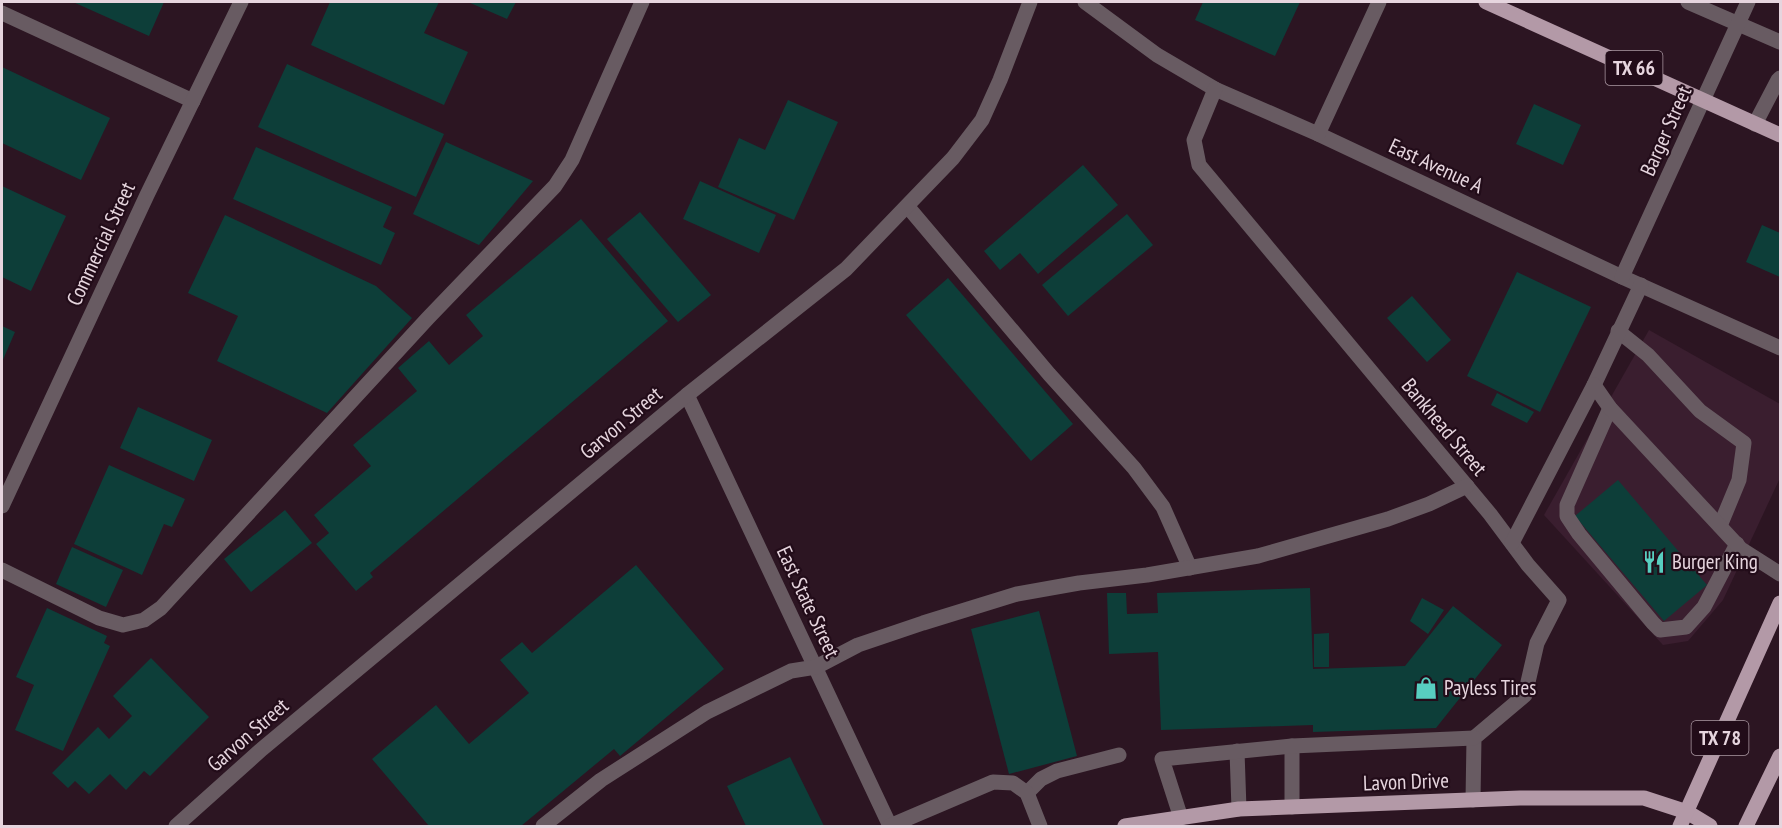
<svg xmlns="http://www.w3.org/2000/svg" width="1782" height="828" viewBox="0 0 1782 828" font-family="'PT Sans Narrow',sans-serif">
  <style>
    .built { fill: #3a1e2f }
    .building { fill: #0d3e39 }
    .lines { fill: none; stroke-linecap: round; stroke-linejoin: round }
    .minor { stroke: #685b62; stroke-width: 15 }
    .major { stroke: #b399a7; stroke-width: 15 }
    .labels { text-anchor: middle; stroke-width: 4.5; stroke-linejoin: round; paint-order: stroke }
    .shield { fill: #220c19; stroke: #ab99a3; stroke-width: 1.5 }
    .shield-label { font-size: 20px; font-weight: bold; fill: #e6d5de }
    .street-label { font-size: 21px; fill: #e6d5de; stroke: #220c19 }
    .poi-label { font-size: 21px; fill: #e6d5de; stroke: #220c19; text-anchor: start }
  </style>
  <rect width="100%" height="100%" fill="#2c1522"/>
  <path class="built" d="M1649,330L1780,404V478L1723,600L1688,641L1663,645L1544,515Z"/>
  <g class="building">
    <path d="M73,2H164L149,36Z"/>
    <path d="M330,2H439L424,33L468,52L444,105L311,45Z"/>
    <path d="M468,2H516L507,19Z"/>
    <path d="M1203,2H1300L1275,56L1195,20Z"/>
    <path d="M287,64L444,134L416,197L258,127Z"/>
    <path d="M2,67L110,118L81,180L2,143Z"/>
    <path d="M788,100L838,122L794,220L718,187L739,138L765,150Z"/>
    <path d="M1534,104L1581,125L1563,165L1516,144Z"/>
    <path d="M446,142L533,181L479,245L413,214Z"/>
    <path d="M256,147L392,207L383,227L395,233L381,265L233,199Z"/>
    <path d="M1083,165L1118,205L1038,274L1020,253L1000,270L984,251Z"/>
    <path d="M700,181L776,215L759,253L683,219Z"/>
    <path d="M2,186L66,216L31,291L2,277Z"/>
    <path d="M640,212L711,295L678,322L607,239Z"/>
    <path d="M1127,214L1153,245L1068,316L1042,285Z"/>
    <path d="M225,215L376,286L412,318L327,413L217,361L238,316L188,293Z"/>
    <path d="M581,219L668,321L370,573L373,577L356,591L316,544L329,533L314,515L371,466L353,445L417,391L398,368L429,341L449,365L483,336L466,315Z"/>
    <path d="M1762,225L1780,233V277L1746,262Z"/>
    <path d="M1517,272L1591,307L1540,412L1467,376Z"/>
    <path d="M948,278L1073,424L1031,461L906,315Z"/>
    <path d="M1412,296L1451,340L1427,362L1387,318Z"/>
    <path d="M2,326L15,332L2,362Z"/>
    <path d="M1497,393L1534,412L1527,423L1491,405Z"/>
    <path d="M138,407L212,440L194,481L120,448Z"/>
    <path d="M109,465L185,499L172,527L164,524L142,575L74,544Z"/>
    <path d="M1618,480L1707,585L1664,621L1575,516Z"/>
    <path d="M285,510L312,543L251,592L224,559Z"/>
    <path d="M72,547L123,570L106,607L56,584Z"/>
    <path d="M636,565L724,669L620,756L614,749L521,826H429L372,759L436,705L469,744L529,693L500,660L522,642L532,653Z"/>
    <path d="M1310,588L1313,669L1405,666L1453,606L1502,645L1436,728L1313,732V725L1161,730L1158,652L1109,654L1107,593H1126L1127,614L1158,613L1157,593Z"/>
    <path d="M1422,598L1444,610L1428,634L1410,621Z"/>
    <path d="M47,608L107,636L104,643L110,646L63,751L15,730L34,685L16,677Z"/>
    <path d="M1039,611L1077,756L1009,774L971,629Z"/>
    <path d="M1329,633V667H1314V634Z"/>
    <path d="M151,658L209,717L150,776L144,771L126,790L110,774L89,794L75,781L68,788L52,773L98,727L109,739L132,716L113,696Z"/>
    <path d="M790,757L824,826H746L727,786Z"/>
  </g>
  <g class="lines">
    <g class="minor">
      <path d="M1085,2L1157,55L1215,89L1318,134L1622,277L1780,348"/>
      <path d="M1688,2L1780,42"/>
      <path d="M2,13L193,101"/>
      <path d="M1215,89L1194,140L1199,165L1490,514L1528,565L1559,600L1537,643L1525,695L1474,738L1473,800"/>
      <path d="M1755,124L1778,80L1780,78"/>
      <path d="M1318,134L1379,2"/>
      <path d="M908,207L1049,374L1134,468L1163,507L1190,568"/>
      <path d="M1622,277L1748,2"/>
      <path d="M1618,331L1648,355L1700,411L1744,443L1739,480L1720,526"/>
      <path d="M1594,385L1641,285"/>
      <path d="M687,395L890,826"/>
      <path d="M1610,408L1567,505V516L1579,534L1653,623L1660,630L1686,627L1704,607L1737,544"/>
      <path d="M2,506L147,195L241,2"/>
      <path d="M1512,543L1594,385L1610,408L1741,549L1780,574"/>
      <path d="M2,570L99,618L123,625L144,620L161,608L428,318L555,186L572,160L642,2"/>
      <path d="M1237,751L1239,809"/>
      <path d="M1027,793L1041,779L1057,771L1119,755"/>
      <path d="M1292,807V746"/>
      <path d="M1181,818L1162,759L1292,746L1474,738"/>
      <path d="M176,826L262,749L687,395L846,269L953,158L982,120L1000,80L1030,2"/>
      <path d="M543,826L601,780L707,712L791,671L816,667L858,645L923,623L1017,594L1079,583L1147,575L1258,556L1388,519L1429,504L1467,486"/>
      <path d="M890,826L993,782L1013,783L1027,793L1040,826"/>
    </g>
    <g class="major">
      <path d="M1486,2L1780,135"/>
      <path d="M1125,826L1239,809L1520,798H1644L1687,812L1710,826"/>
      <path d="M1680,826L1780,603"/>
      <path d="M1746,826L1780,756"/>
    </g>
  </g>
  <defs>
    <g id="restaurant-bare" transform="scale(1.8)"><path d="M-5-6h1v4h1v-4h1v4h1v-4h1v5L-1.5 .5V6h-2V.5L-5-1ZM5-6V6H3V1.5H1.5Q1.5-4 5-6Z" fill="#58cec0" stroke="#220c19" stroke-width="2.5" paint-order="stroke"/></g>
    <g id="shop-bare" transform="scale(1.8)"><path d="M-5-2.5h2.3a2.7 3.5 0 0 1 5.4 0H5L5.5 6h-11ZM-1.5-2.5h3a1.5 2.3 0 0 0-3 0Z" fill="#58cec0" stroke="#220c19" stroke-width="2.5" paint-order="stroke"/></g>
  </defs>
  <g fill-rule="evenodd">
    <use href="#restaurant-bare" x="1654" y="562"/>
    <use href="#shop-bare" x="1426" y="688"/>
  </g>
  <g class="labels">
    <g class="shield">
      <rect x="1605.5" y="51" width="57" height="34" rx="4.5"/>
      <rect x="1691.5" y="721" width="57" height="34" rx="4.5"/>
    </g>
    <g class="shield-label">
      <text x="1634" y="75">TX 66</text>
      <text x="1720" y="745">TX 78</text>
    </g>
    <g class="street-label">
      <text transform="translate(1666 131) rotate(-66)" y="7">Barger Street</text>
      <text transform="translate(1436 166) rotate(25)" y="7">East Avenue A</text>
      <text transform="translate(101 244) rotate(-65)" y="7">Commercial Street</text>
      <text transform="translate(621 423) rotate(-40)" y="7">Garvon Street</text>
      <text transform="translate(1444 427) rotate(50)" y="7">Bankhead Street</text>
      <text transform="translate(808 602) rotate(65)" y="7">East State Street</text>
      <text transform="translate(248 735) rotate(-41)" y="7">Garvon Street</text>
      <text transform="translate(1406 782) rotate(-2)" y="7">Lavon Drive</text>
    </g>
    <g class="poi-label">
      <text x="1672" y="569">Burger King</text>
      <text x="1444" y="695">Payless Tires</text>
    </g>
  </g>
  <rect width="1782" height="828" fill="none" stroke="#e6d5de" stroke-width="6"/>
</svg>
